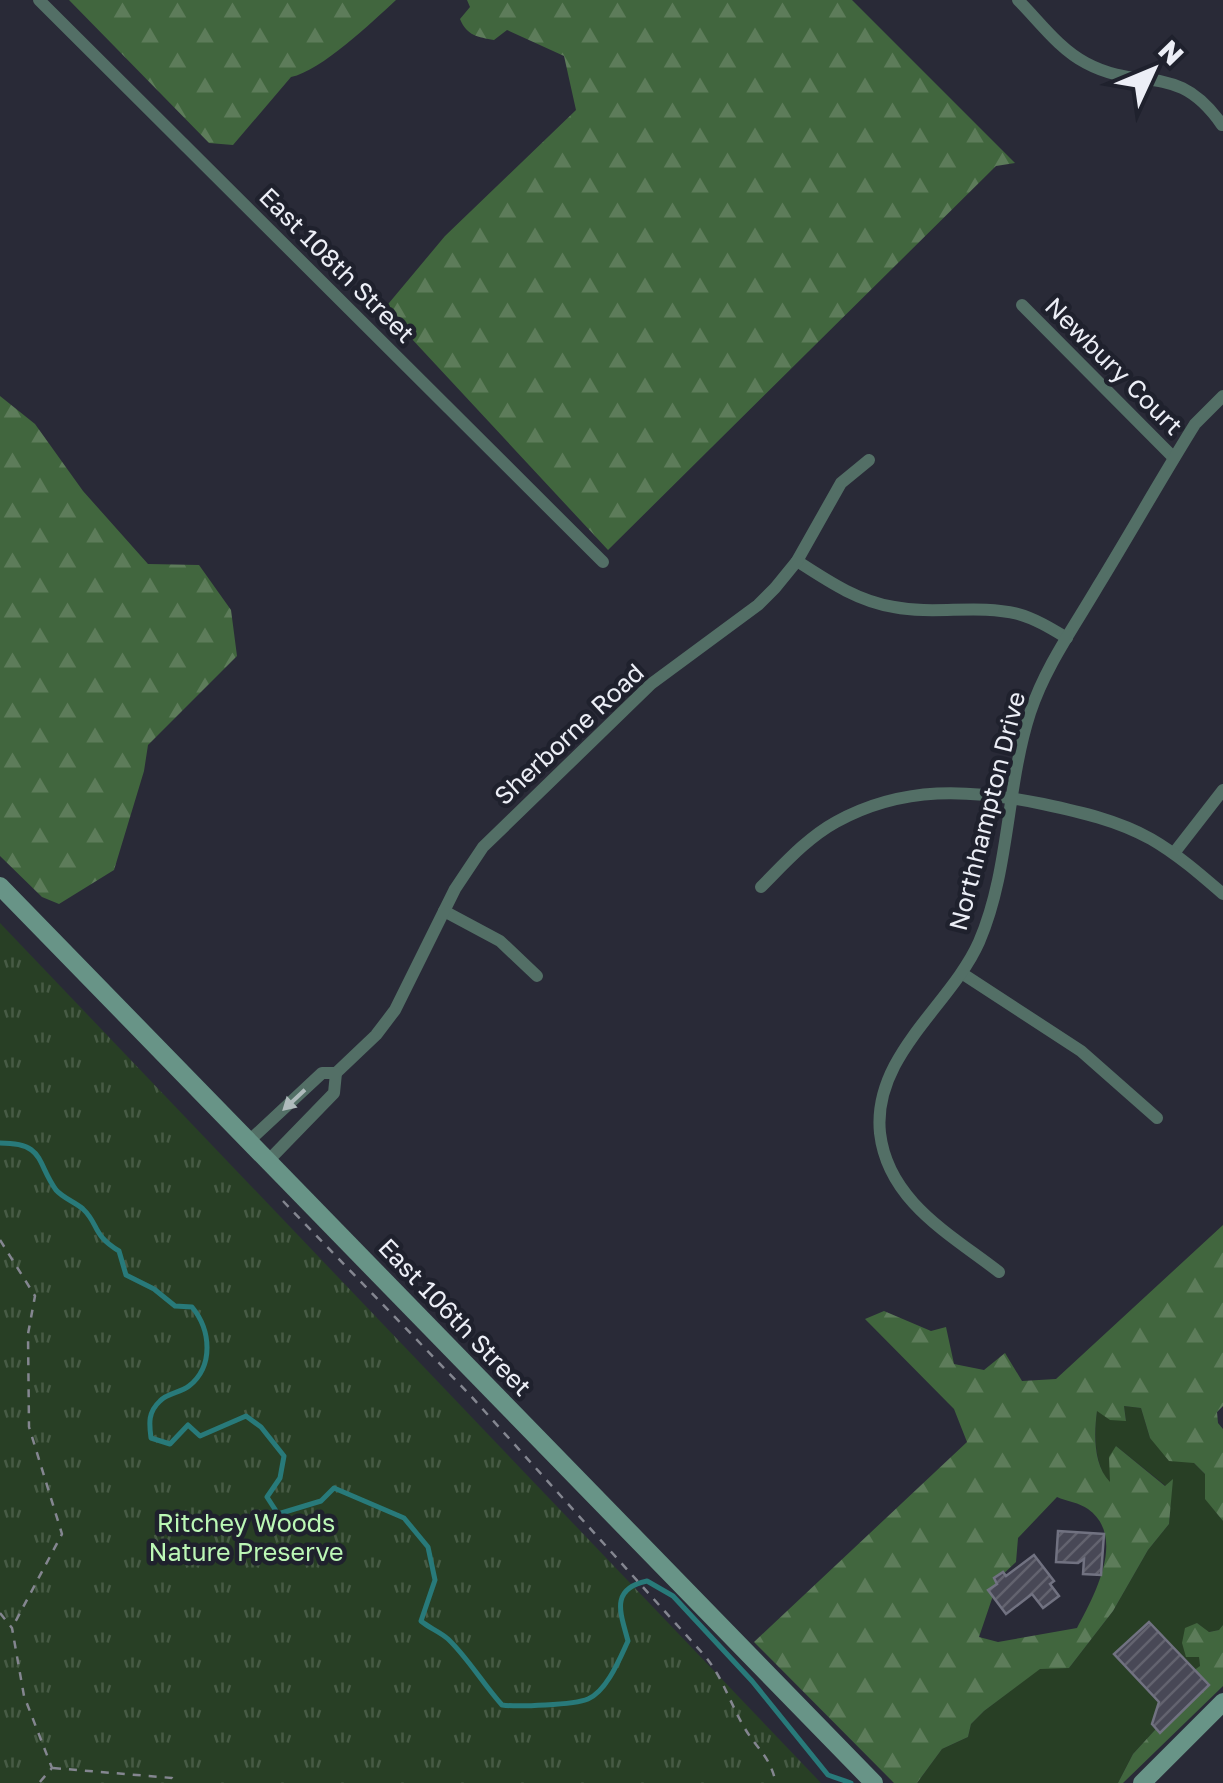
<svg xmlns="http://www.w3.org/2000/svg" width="1223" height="1783" viewBox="0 0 1223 1783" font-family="'Golos Text',sans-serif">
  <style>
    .grass { fill: #283f25 }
    .forest { fill: url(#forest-firs); fill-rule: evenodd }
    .park { fill: url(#park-tufts) }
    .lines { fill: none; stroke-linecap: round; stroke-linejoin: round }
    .stream { stroke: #287a7a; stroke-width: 5 }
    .building { fill: url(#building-hatch); stroke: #717281; stroke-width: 2.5 }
    .path { stroke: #848690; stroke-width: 2.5; stroke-dasharray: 8 8; stroke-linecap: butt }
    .street { stroke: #536f66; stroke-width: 12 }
    .secondary { stroke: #689487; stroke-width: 18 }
    .oneway { fill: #afbbbc }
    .labels { text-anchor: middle; stroke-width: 9; stroke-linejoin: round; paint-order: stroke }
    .street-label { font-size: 25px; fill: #eceef6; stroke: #1f212d }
    .park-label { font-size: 25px; fill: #bbf7b5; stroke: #1f212d }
  </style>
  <defs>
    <pattern id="forest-firs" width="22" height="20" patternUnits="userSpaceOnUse" patternTransform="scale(2.5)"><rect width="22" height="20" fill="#41663e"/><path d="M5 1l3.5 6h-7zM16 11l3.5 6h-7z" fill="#5d7c5a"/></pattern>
    <pattern id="park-tufts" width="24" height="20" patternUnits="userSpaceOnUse" patternTransform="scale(2.5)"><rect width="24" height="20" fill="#283f25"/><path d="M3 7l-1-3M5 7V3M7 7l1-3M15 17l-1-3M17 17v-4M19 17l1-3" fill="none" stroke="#475b45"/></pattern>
    <pattern id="building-hatch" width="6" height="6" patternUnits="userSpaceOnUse" patternTransform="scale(2.5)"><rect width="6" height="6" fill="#484856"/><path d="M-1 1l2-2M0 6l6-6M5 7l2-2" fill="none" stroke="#63636f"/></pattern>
  </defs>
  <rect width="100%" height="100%" fill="#292a37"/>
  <path class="grass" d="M1124,1406L1141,1408L1150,1438L1194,1463L1205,1474L1206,1499L1223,1521V1625L1220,1630L1208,1632L1197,1623L1200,1666L1186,1696L1133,1754L1118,1783H917L942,1749L968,1737L971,1724L984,1711L1040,1668H1069L1113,1611L1148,1550L1169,1524L1172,1481L1166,1486L1116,1446L1110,1484C1094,1464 1094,1435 1097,1410L1126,1420Z"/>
  <g class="forest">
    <path d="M69,0H396C372,22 321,71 291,77L233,145L209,143Z"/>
    <path d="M467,0H852L1015,163L996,166L608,550L384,309L445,236L576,110L564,56L507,30L494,40C478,37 467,36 460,19L470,7Z"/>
    <path d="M0,396L35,424L83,491L148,564L199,565L231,610L237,656L148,745L144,771L114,870L59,904L42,897L0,856Z"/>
    <path d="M1223,1225V1406L1217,1412L1218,1423L1223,1429V1521L1205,1499V1474L1194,1463L1169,1461L1150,1438L1141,1408L1124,1406L1126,1421L1110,1420L1097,1411C1094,1433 1093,1465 1110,1482L1109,1457L1116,1446L1165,1486L1173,1479L1169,1524L1148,1550L1113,1611L1069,1668L1040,1669L984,1711L971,1724L968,1737L942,1749L917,1783H894L754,1642L967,1442L954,1409L865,1319L884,1311L931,1331L946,1327L954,1364L984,1370L1005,1353L1022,1381L1056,1379ZM1057,1497C1066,1501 1080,1503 1088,1509C1127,1537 1094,1596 1077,1628L998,1642L979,1637L999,1578L1016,1562L1018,1538Z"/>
    <path d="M1197,1623L1209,1632L1219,1630L1223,1625V1686L1123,1783H1118L1133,1754L1186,1696V1676L1200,1666L1199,1657H1186L1182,1643L1185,1628Z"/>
  </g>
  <path class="park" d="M0,923L821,1783H0Z"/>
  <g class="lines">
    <path class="stream" d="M0,1143C45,1143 36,1162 56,1190C63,1198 75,1202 83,1209C99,1224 92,1235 119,1251L126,1275L154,1289L175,1306L192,1307C211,1330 214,1366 189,1386C180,1393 167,1393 160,1401C148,1412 149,1423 151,1438L170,1444L188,1425L200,1436L246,1416L261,1427L284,1456L280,1478L267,1497L278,1514L321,1501L334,1488L404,1518L428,1547L435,1580L421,1621C429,1628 439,1631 448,1639C468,1658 483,1684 502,1705C517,1707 574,1705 588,1699C607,1691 620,1658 628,1641C621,1614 609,1589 647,1581L673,1596L752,1681L828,1775L851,1783"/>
  </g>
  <g class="building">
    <path d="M1058,1531L1104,1534L1101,1575L1083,1574L1084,1559L1078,1563L1056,1562Z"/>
    <path d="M1034,1555L1054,1581L1050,1584L1059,1596L1043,1608L1032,1594L1006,1614L988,1590L997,1584L994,1578L1003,1572L1006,1576Z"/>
    <path d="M1149,1622L1209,1685L1160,1733L1152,1724L1159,1702L1114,1654Z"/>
  </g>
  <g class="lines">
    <g class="path">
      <path d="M283,1201L470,1395L705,1656C723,1678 730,1703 744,1727C758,1751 769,1754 776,1783"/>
      <path d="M0,1240L35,1296L28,1334L29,1427L62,1534L12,1628"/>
      <path d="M0,1613L12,1628L24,1696L52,1768L39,1783"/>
      <path d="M53,1768L172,1778L176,1783"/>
    </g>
    <g class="street">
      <path d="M39,0L603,562"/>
      <path d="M1018,0C1039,21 1059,49 1086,63C1142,93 1177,60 1222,125"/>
      <path d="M1022,305L1174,458"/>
      <path d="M797,561C828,581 857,601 894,607C935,615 978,604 1018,614C1036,619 1052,629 1067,638"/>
      <path d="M1174,853L1223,790"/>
      <path d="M761,887C784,864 807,838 836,822C903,785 970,789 1043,804C1080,812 1117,820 1151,839C1177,854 1200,874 1223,894"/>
      <path d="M444,911L500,941L537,976"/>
      <path d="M963,974L1081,1051L1157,1118"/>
      <path d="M336,1073L376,1035L395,1010L455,889L483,847L651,684L758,605L775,588L797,561L841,483L869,460"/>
      <path d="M249,1141L322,1073H336L334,1093L268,1161"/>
      <path d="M999,1272C950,1234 888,1201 880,1133C872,1056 951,1005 979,942C1010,870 1006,787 1030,713C1045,667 1074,627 1098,586C1131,532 1162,477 1195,424L1223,396"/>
    </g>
    <g class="secondary">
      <path d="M0,886L874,1783"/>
      <path d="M1142,1783L1223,1702"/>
    </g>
  </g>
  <defs><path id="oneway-solid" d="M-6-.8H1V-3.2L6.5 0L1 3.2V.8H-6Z" transform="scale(2.5)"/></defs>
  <use class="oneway" href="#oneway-solid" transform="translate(294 1100) rotate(137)"/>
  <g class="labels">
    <g class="street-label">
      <text transform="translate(337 265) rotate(45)" y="9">East 108th Street</text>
      <text transform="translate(1114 366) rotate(45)" y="9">Newbury Court</text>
      <text transform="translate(569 734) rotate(-43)" y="9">Sherborne Road</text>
      <text transform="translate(987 811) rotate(-76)" y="9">Northhampton Drive</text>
      <text transform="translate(455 1317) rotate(46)" y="9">East 106th Street</text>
    </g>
    <g class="park-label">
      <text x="246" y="1532">Ritchey Woods<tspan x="246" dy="29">Nature Preserve</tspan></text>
    </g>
  </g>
  <g transform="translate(1153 70) rotate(46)" stroke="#1f212d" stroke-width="8" paint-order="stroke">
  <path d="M0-8L18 38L0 25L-18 38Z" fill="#eceef6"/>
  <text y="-15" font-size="28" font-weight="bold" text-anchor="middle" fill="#eceef6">N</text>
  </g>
</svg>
